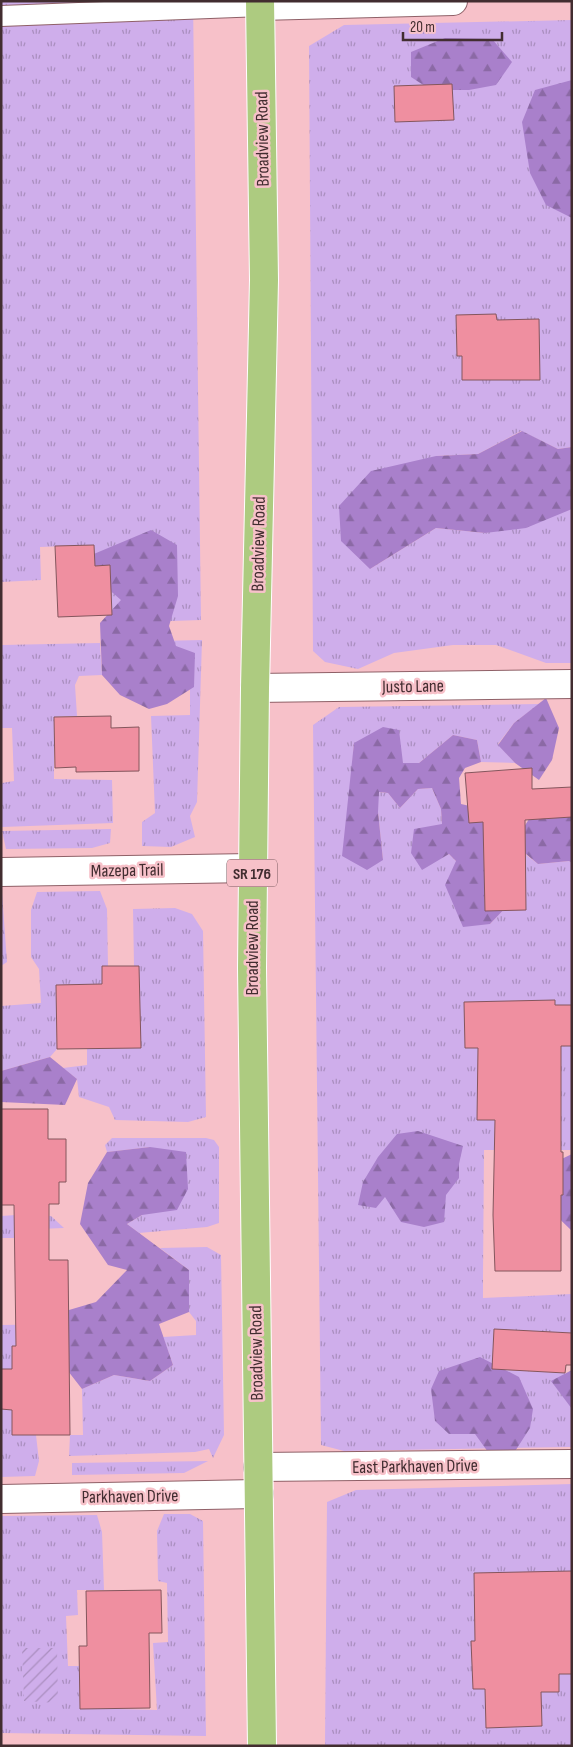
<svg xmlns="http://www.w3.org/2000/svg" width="573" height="1747" viewBox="0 0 573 1747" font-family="'Sofia Sans Condensed',sans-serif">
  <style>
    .grass { fill: url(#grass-tufts) }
    .forest { fill: url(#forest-firs) }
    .garden { fill: url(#garden-furrows) }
    .building { fill: #ef8fa0; stroke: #84565d }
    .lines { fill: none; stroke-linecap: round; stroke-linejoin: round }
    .lane-casing { stroke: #8f6067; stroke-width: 22 }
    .street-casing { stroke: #8f6067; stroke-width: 30 }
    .primary-casing { stroke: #fff; stroke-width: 30 }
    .lane { stroke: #fff; stroke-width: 20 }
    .street { stroke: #fff; stroke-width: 28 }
    .primary { stroke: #adcb80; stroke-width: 28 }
    .labels { text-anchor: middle; stroke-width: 5; stroke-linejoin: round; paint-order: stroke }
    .shield { fill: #f7c1c9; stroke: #78595e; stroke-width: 1 }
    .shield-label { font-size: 16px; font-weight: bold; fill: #422d30 }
    .street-label { font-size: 18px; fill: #422d30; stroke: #f7c1c9 }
  </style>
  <defs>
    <pattern id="grass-tufts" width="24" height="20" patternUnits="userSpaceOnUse" patternTransform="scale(1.25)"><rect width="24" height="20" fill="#cfaeeb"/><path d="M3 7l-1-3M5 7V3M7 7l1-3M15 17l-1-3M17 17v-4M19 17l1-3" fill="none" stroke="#aa8ebf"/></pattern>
    <pattern id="forest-firs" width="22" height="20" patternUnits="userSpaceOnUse" patternTransform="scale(1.25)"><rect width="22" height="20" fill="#a980cb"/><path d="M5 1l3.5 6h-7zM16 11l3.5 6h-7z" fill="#8b69a5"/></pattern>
    <pattern id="garden-furrows" width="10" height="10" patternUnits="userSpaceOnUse" patternTransform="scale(1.25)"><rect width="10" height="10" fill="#cfaeeb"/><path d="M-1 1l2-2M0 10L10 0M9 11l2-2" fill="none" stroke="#aa8ebf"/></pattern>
  </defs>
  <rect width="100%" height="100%" fill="#f7c1c9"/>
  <g class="grass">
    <path d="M1,1H193L201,620L112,623L95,566L93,545L40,547L41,580L1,582Z"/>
    <path d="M572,20V447L558,449L521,431L478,454L436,456L370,569L436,528L485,533L572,509V663H546L496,645H453L394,653L358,669L325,662L313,651L309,46L344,25Z"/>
    <path d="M1,639L2,645L100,643L102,675L79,676L75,685L77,716L54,717V779L112,780L113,823L2,827V783L14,781L12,728H1Z"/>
    <path d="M202,640L197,802L190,816L195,837L171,847L142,846V822L155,813L151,716L190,715V680L112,642Z"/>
    <path d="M539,704L514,723L498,744L515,763L481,762L477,740L453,735L419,763H403L354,743L351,783L383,860L378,812V792L388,793L400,808L418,789L432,788L441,809L442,824L439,859L449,854L456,861L490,924L503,910H526L525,854L538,864L569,861L572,863V1150H484L483,1277V1298L572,1294V1333L494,1329L492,1369L565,1373L572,1409V1447L344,1451L321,1445L313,725L339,707Z"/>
    <path d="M111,829L110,843L92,848L6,849L2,831Z"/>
    <path d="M100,891L107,909L108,966H102V984L56,985L57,1049L50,1057L1,1071V1006L41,1003L39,969L31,957V910L37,892Z"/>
    <path d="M2,893L7,962L1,966V893Z"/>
    <path d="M175,908L192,914L203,931L206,1117L188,1122L115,1120L109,1107L79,1097L77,1079L63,1068L87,1065V1049L141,1047L134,966L133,909Z"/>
    <path d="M112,1138H206L214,1140L219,1147V1223L207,1227L139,1233L127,1224L142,1215L150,1147L107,1152L105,1145Z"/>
    <path d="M16,1215L51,1216L64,1228L14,1230V1238H1V1216Z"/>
    <path d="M207,1247L221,1255L224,1435L213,1458L209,1449L195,1452L69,1456L70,1435H83L82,1389L114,1375L150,1381L173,1365L163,1337L196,1335V1321L189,1312V1270L160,1248Z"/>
    <path d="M62,1324L58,1343L12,1346V1369H1V1325Z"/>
    <path d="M1,1409L12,1410L13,1435H36L39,1461L35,1476L1,1477Z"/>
    <path d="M208,1461L184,1473L72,1475V1463Z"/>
    <path d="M572,1484V1746H325L327,1502L356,1490Z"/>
    <path d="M164,1514H190L203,1521L206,1736L1,1733V1516L97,1515L102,1532L104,1590H77L78,1615L66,1616L68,1666H79L80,1708L157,1710L153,1643L168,1642L167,1583L158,1581L157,1531Z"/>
  </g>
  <g class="forest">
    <path d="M445,38L492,39L512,62L496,85L469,90H431L411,77V52Z"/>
    <path d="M572,80V218L546,205L530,173L522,122L535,90Z"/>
    <path d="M522,431L558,449L572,447V509L526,528L485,533L436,528L370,569L341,541L339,506L371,471L436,456L478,454Z"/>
    <path d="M151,530L177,545L178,596L169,626L176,646L195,653L194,687L167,704L149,709L120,695L102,675L100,623L121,600L92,575L89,556Z"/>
    <path d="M546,698L559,728L552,760L539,780L515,763L498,745L514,723Z"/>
    <path d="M383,727L399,730L403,763H419L453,735L477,740L481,762L465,768L459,778L461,804L500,813L510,903L490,924L463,927L445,885L456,861L449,854L422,870L411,853L414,829L442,824L441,809L432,788L418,789L400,808L388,793L379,792L378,812L383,860L367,870L342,856L354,743Z"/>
    <path d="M541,800L572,805V863L569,861L538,864L520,849L524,827Z"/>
    <path d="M50,1057L77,1079L65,1105L1,1102V1071Z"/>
    <path d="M418,1131L463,1146L459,1164V1178L446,1195L444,1222L424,1227L401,1222L385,1197L376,1208L358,1205L363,1182L378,1157L397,1134Z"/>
    <path d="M150,1147L186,1152L188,1189L177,1210L142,1215L127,1224L189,1270V1312L159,1324L173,1365L150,1381L114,1375L82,1389L54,1353L69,1310L96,1302L127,1270L108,1265L80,1224L88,1183L107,1152Z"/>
    <path d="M572,1154V1231L541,1201L545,1167Z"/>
    <path d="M480,1357L519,1377L533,1409L530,1428L512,1456L488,1452L475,1434H449L435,1421L431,1389L439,1371Z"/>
    <path d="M572,1370V1409L551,1381Z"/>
  </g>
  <path class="garden" d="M22,1648H57L58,1703L24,1701Z"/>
  <g class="building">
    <path d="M452,84L454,120L395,122L394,86Z"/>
    <path d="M496,314L497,320L539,319L540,380H462V356H457L456,315Z"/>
    <path d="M94,545L95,566L110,565L112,615L58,617L55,546Z"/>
    <path d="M111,716V728L139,727V771L76,772V767L55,768L54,717Z"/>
    <path d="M532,768V789L572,787V817L525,820L526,910L485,911L483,822L469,823L465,773Z"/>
    <path d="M102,966H139L141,1048L57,1049L56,985L102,984Z"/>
    <path d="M555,1000V1005H572V1046H561V1152H563V1195H561V1271H495L493,1215L495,1120H477L478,1048H465L464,1002Z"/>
    <path d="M1,1109H48V1139H66V1182H59V1204H49V1260H68L70,1435H12V1410L1,1409V1369H12V1346H16L14,1205H1Z"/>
    <path d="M494,1329L572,1333V1365H566L565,1373L492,1369Z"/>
    <path d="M572,1571V1674H559V1692H541L542,1726L486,1728L485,1689H473L471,1641H475L474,1573Z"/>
    <path d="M161,1590L162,1633H149L150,1708L80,1709L79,1646H87L86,1591Z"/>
  </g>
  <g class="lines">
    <g class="lane-casing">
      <path id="lane" d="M1,16L260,6"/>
    </g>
    <g class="street-casing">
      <g id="street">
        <path d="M260,6L453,1"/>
        <path d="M255,688L572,684"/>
        <path d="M1,872L252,868"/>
        <path d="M258,1467L572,1464"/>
        <path d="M1,1499L259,1494"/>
      </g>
    </g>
    <g class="primary-casing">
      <path id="primary" d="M260,1L264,280L255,688L252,968L262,1746"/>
    </g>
    <use href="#lane" class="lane"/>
    <use href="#street" class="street"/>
    <use href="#primary" class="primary"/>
  </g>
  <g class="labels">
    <rect class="shield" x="227" y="859.5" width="50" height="27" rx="4"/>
    <g class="shield-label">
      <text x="252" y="879">SR 176</text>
    </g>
    <g class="street-label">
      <text transform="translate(262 139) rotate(-91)" y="6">Broadview Road</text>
      <text transform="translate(258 544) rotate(-89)" y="6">Broadview Road</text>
      <text transform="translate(413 686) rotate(-1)" y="6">Justo Lane</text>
      <text transform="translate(127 870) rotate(-1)" y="6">Mazepa Trail</text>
      <text transform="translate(252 948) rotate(-90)" y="6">Broadview Road</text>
      <text transform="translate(256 1353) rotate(-91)" y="6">Broadview Road</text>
      <text transform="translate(415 1466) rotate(-1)" y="6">East Parkhaven Drive</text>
      <text transform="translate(130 1496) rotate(-1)" y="6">Parkhaven Drive</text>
    </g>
  </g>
  <rect width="573" height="1747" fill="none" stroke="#422d30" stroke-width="5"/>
  <path d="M403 32v8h99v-8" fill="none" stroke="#422d30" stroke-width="2.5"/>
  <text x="410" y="32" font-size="15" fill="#422d30" stroke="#f7c1c9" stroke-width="4" paint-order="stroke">20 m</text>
</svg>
